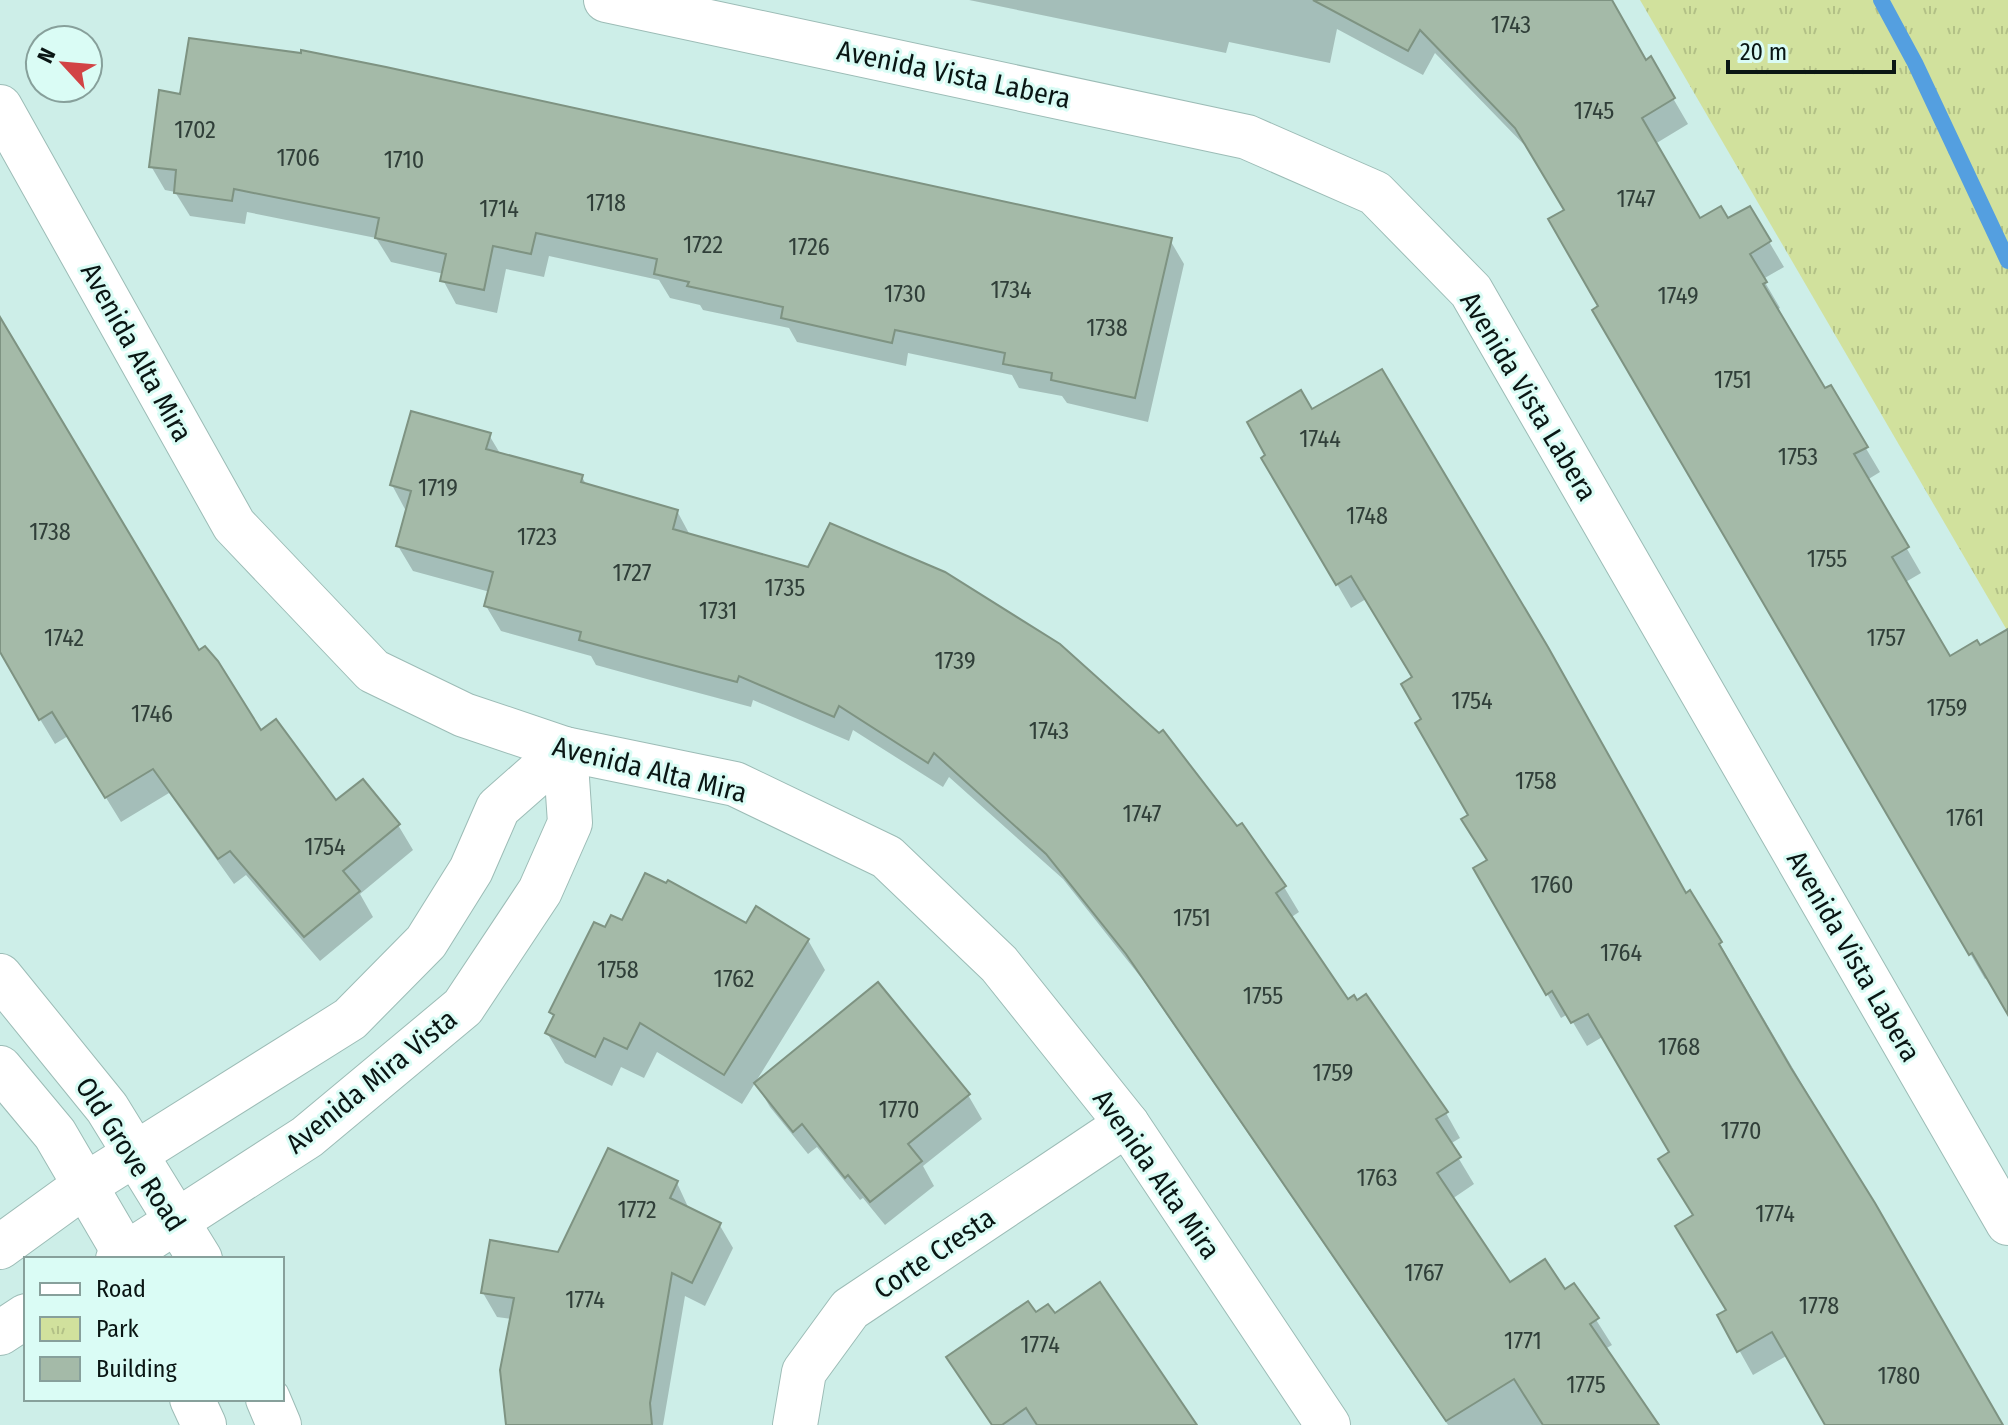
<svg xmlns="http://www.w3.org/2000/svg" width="2008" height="1425" viewBox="0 0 2008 1425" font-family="'Fira Sans Condensed',sans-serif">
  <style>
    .park { fill: url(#park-tufts) }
    .shadow { fill: #0003 }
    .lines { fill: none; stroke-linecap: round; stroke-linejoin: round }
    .stream { stroke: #549fe0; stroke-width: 16 }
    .building { fill: #a4baa8; stroke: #7e9382; stroke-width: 2 }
    .street-casing { stroke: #9cbcb6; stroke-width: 46 }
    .secondary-casing { stroke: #9cbcb6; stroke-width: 46 }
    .street { stroke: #fff; stroke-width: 44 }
    .secondary { stroke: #fff; stroke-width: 44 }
    .labels { text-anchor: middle; stroke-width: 6; stroke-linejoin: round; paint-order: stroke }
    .number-label { font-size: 24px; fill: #303f39 }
    .street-label { font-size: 28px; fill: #0a1614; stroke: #dafcf5 }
  </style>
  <defs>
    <pattern id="park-tufts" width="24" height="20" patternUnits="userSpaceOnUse" patternTransform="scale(2)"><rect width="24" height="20" fill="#d1e19d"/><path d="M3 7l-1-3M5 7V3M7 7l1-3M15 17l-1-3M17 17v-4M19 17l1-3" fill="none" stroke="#b2c086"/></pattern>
  </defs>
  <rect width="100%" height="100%" fill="#cdeee8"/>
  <path class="park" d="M1640,0H2008V632Z"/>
  <g class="shadow">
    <path d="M969,0H1604L1645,63L1650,59L1688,124L1655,144L1699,221H1728L1749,208L1784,267L1763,279L1780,308L1776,310L1824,391L1830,388L1880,472L1867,480L1921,573L1904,583L1950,659L1979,648H2008V1011L1988,977L1985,979L1595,310L1600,307L1566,211L1532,153L1435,53L1423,75L1337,29L1330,63L1229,42L1226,53Z"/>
    <path d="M151,166L1170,240L1184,264L1148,422L1067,403L1062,396L1019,388L1012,375L908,353L906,366L797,342L789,328L703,310L700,305L670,298L659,280L549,256L544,277L506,269L497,313L456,304L443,280L444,274L391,262L376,238L247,212L245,224L190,216L175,192L165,190Z"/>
    <path d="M0,321L198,652L260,732L335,803L398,825L413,850L360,894L373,917L320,961L246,875L234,884L169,793L121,822L68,736L55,744L0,653Z"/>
    <path d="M1311,411L1686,895L1690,893L2002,1425H1828L1788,1355L1753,1375L1720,1316L1728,1311L1672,1153L1604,1036L1587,1046L1568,1014L1561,1018L1475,869L1488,861L1471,816L1424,720L1414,678L1366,599L1351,608L1264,459Z"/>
    <path d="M489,435L501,455L582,477L587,486L677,511L691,537L1284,887L1299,912L1290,918L1347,1002L1446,1113L1460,1138L1450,1144L1474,1184L1452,1199L1510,1285L1564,1292L1574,1285L1612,1345L1605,1349L1657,1425H1448L1143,980L1063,879L949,777L943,787L853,730L849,741L753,700L751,707L654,681L596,665L591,656L501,631L486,606L490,592L413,571L398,546L406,511L392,485Z"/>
    <path d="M623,923L747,925L808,940L825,970L742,1104L657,1052L644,1078L621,1067L612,1086L565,1063L547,1033L555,1018L551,1012L606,930Z"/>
    <path d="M878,984L968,1095L982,1119L923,1166L934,1186L885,1225L863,1198L860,1200L817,1147L808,1154L770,1107L756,1083Z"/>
    <path d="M677,1183L689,1209L719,1224L733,1248L705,1306L685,1296L663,1425H508L512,1319L497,1317L483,1293L559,1255Z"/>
    <path d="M1036,1315L1055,1316L1194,1425H992Z"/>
  </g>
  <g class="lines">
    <path class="stream" d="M1881,0L1915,63L2008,261"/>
  </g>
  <g class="building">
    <path d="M1313,0H1612L1646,60L1651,56L1675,98L1642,118L1700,218L1721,206L1728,218L1750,206L1771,241L1750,254L1767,282L1763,284L1825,388L1831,385L1868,447L1854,454L1909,547L1892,557L1950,656L1977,640L1980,645L2008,629V1015L1972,953L1969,955L1592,310L1598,306L1548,219L1564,210L1515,128L1420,30L1408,51Z"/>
    <path d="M189,38L301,53V50L386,67L1172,238L1135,398L1051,380L1052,373L1003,364L1005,353L895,330L892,343L781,318L783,307L687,286L689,282L654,274L657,259L536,233L531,254L493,246L484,290L440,281L446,254L375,238L379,218L234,189L232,201L174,193L176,170L149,167L159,90L180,94Z"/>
    <path d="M0,317L199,650L205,646L218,661L261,730L276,719L336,800L363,779L400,824L343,871L360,891L304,937L230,851L218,859L153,769L105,798L52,712L39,720L0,652Z"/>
    <path d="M1382,369L1548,647L1686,893L1690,890L1722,942L1719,944L1791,1068L1875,1203L2003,1425H1825L1772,1332L1737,1352L1717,1315L1726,1310L1675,1226L1693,1215L1658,1159L1669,1152L1588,1014L1571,1023L1552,991L1546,995L1473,868L1487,860L1461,819L1468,815L1415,723L1421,719L1401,684L1412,677L1351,576L1336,585L1261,458L1265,455L1247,422L1301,390L1312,409Z"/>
    <path d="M411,411L491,433L486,449L583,475L581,482L678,510L673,529L808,567L830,523L945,572L1060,644L1159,733L1163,730L1237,826L1242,823L1286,886L1276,893L1348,999L1354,995L1357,1000L1366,994L1448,1112L1436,1119L1461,1157L1437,1173L1510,1282L1545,1259L1565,1289L1574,1283L1599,1318L1590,1324L1659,1425H1543L1514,1379L1446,1421L1126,954L1046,854L934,753L928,763L839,706L834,717L739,676L737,682L638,656L579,640L581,632L484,606L493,572L396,546L411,491L390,485Z"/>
    <path d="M645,873L666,883L668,880L746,923L756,906L809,939L724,1075L640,1023L627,1049L604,1038L595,1057L545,1033L554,1015L549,1012L594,922L605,927L611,915L622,920Z"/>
    <path d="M878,982L970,1094L908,1144L922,1161L870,1202L848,1175L845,1178L802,1124L793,1132L754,1083Z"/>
    <path d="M608,1148L678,1181L670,1198L721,1223L692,1283L672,1273L650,1403L652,1425H506L500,1370L514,1298L481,1293L490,1240L558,1252Z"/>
    <path d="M1100,1282L1197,1425H1037L1026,1408L1002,1425H992L946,1357L1028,1301L1036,1312L1048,1304L1055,1313Z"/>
  </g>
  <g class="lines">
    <g class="street-casing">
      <g id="street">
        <path d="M606,0L1247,137L1375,193L1471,291L2008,1223"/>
        <path d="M0,107L234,525L373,671L464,715L565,749L735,784L887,857L999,964L1127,1124L1328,1425"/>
        <path d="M0,1247L84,1186L350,1019L426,942L471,870L498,808L565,749L570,823L540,891L463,1007L307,1137L118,1259"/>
        <path d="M0,1333L26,1316"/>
        <path d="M795,1425L804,1372L850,1309L1127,1124"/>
      </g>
    </g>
    <g class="secondary-casing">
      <g id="secondary">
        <path d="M0,976L107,1108L200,1259"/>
        <path d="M0,1068L55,1134L128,1259"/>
        <path d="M192,1399L204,1425"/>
        <path d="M268,1399L279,1425"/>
      </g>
    </g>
    <use href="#street" class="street"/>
    <use href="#secondary" class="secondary"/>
  </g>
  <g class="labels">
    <g class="number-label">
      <text x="1511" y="33">1743</text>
      <text x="1594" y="119">1745</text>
      <text x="195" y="138">1702</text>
      <text x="298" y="166">1706</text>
      <text x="404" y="168">1710</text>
      <text x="1636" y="207">1747</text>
      <text x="606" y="211">1718</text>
      <text x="499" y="217">1714</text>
      <text x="703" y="253">1722</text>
      <text x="809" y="255">1726</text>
      <text x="1011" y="298">1734</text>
      <text x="905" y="302">1730</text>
      <text x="1678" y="304">1749</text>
      <text x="1107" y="336">1738</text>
      <text x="1733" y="388">1751</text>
      <text x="1320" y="447">1744</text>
      <text x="1798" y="465">1753</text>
      <text x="438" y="496">1719</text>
      <text x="1367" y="524">1748</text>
      <text x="50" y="540">1738</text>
      <text x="537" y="545">1723</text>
      <text x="1827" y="567">1755</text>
      <text x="632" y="581">1727</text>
      <text x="785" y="596">1735</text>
      <text x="718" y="619">1731</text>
      <text x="64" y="646">1742</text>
      <text x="1886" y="646">1757</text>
      <text x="955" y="669">1739</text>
      <text x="1472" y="709">1754</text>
      <text x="1947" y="716">1759</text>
      <text x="152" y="722">1746</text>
      <text x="1049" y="739">1743</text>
      <text x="1536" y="789">1758</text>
      <text x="1142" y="822">1747</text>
      <text x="1965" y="826">1761</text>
      <text x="325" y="855">1754</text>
      <text x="1552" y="893">1760</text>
      <text x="1192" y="926">1751</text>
      <text x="1621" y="961">1764</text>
      <text x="618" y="978">1758</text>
      <text x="734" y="987">1762</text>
      <text x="1263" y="1004">1755</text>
      <text x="1679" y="1055">1768</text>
      <text x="1333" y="1081">1759</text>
      <text x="899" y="1118">1770</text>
      <text x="1741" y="1139">1770</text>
      <text x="1377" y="1186">1763</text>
      <text x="637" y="1218">1772</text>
      <text x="1775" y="1222">1774</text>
      <text x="1424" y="1281">1767</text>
      <text x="585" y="1308">1774</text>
      <text x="1819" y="1314">1778</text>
      <text x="1523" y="1349">1771</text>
      <text x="1040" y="1353">1774</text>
      <text x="1899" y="1384">1780</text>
      <text x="1586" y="1393">1775</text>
    </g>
    <g class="street-label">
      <text transform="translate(954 74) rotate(12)" y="10">Avenida Vista Labera</text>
      <text transform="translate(137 352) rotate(61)" y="10">Avenida Alta Mira</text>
      <text transform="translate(1529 396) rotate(59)" y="10">Avenida Vista Labera</text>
      <text transform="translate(650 769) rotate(14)" y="10">Avenida Alta Mira</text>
      <text transform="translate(1854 956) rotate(60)" y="10">Avenida Vista Labera</text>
      <text transform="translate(371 1081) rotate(-39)" y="10">Avenida Mira Vista</text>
      <text transform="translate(131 1154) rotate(57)" y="10">Old Grove Road</text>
      <text transform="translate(1157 1174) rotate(55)" y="10">Avenida Alta Mira</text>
      <text transform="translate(934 1253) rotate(-34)" y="10">Corte Cresta</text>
    </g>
  </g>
  <rect x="24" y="1257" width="260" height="144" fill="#dafcf5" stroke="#87a09b" stroke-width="2"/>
  <rect x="40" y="1283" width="40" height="12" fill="#ffffff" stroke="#87a09b" stroke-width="2"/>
  <text x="96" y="1297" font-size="24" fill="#0a1614">Road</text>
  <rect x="40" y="1317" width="40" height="24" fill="url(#park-tufts)" stroke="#87a09b" stroke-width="2"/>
  <text x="96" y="1337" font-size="24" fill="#0a1614">Park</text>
  <rect x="40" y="1357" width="40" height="24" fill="#a4baa8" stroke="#87a09b" stroke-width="2"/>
  <text x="96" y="1377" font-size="24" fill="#0a1614">Building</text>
  <g transform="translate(64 64) rotate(296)"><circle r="38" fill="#dafcf5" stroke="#87a09b" stroke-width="2"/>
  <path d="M0-6L14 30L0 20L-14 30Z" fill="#d24345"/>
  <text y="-12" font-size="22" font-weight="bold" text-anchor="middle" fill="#0a1614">N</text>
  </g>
  <path d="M1728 60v12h166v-12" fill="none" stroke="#0a1614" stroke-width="4"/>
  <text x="1740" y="60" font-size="24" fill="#0a1614" stroke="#dafcf5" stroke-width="6" paint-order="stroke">20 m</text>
</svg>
